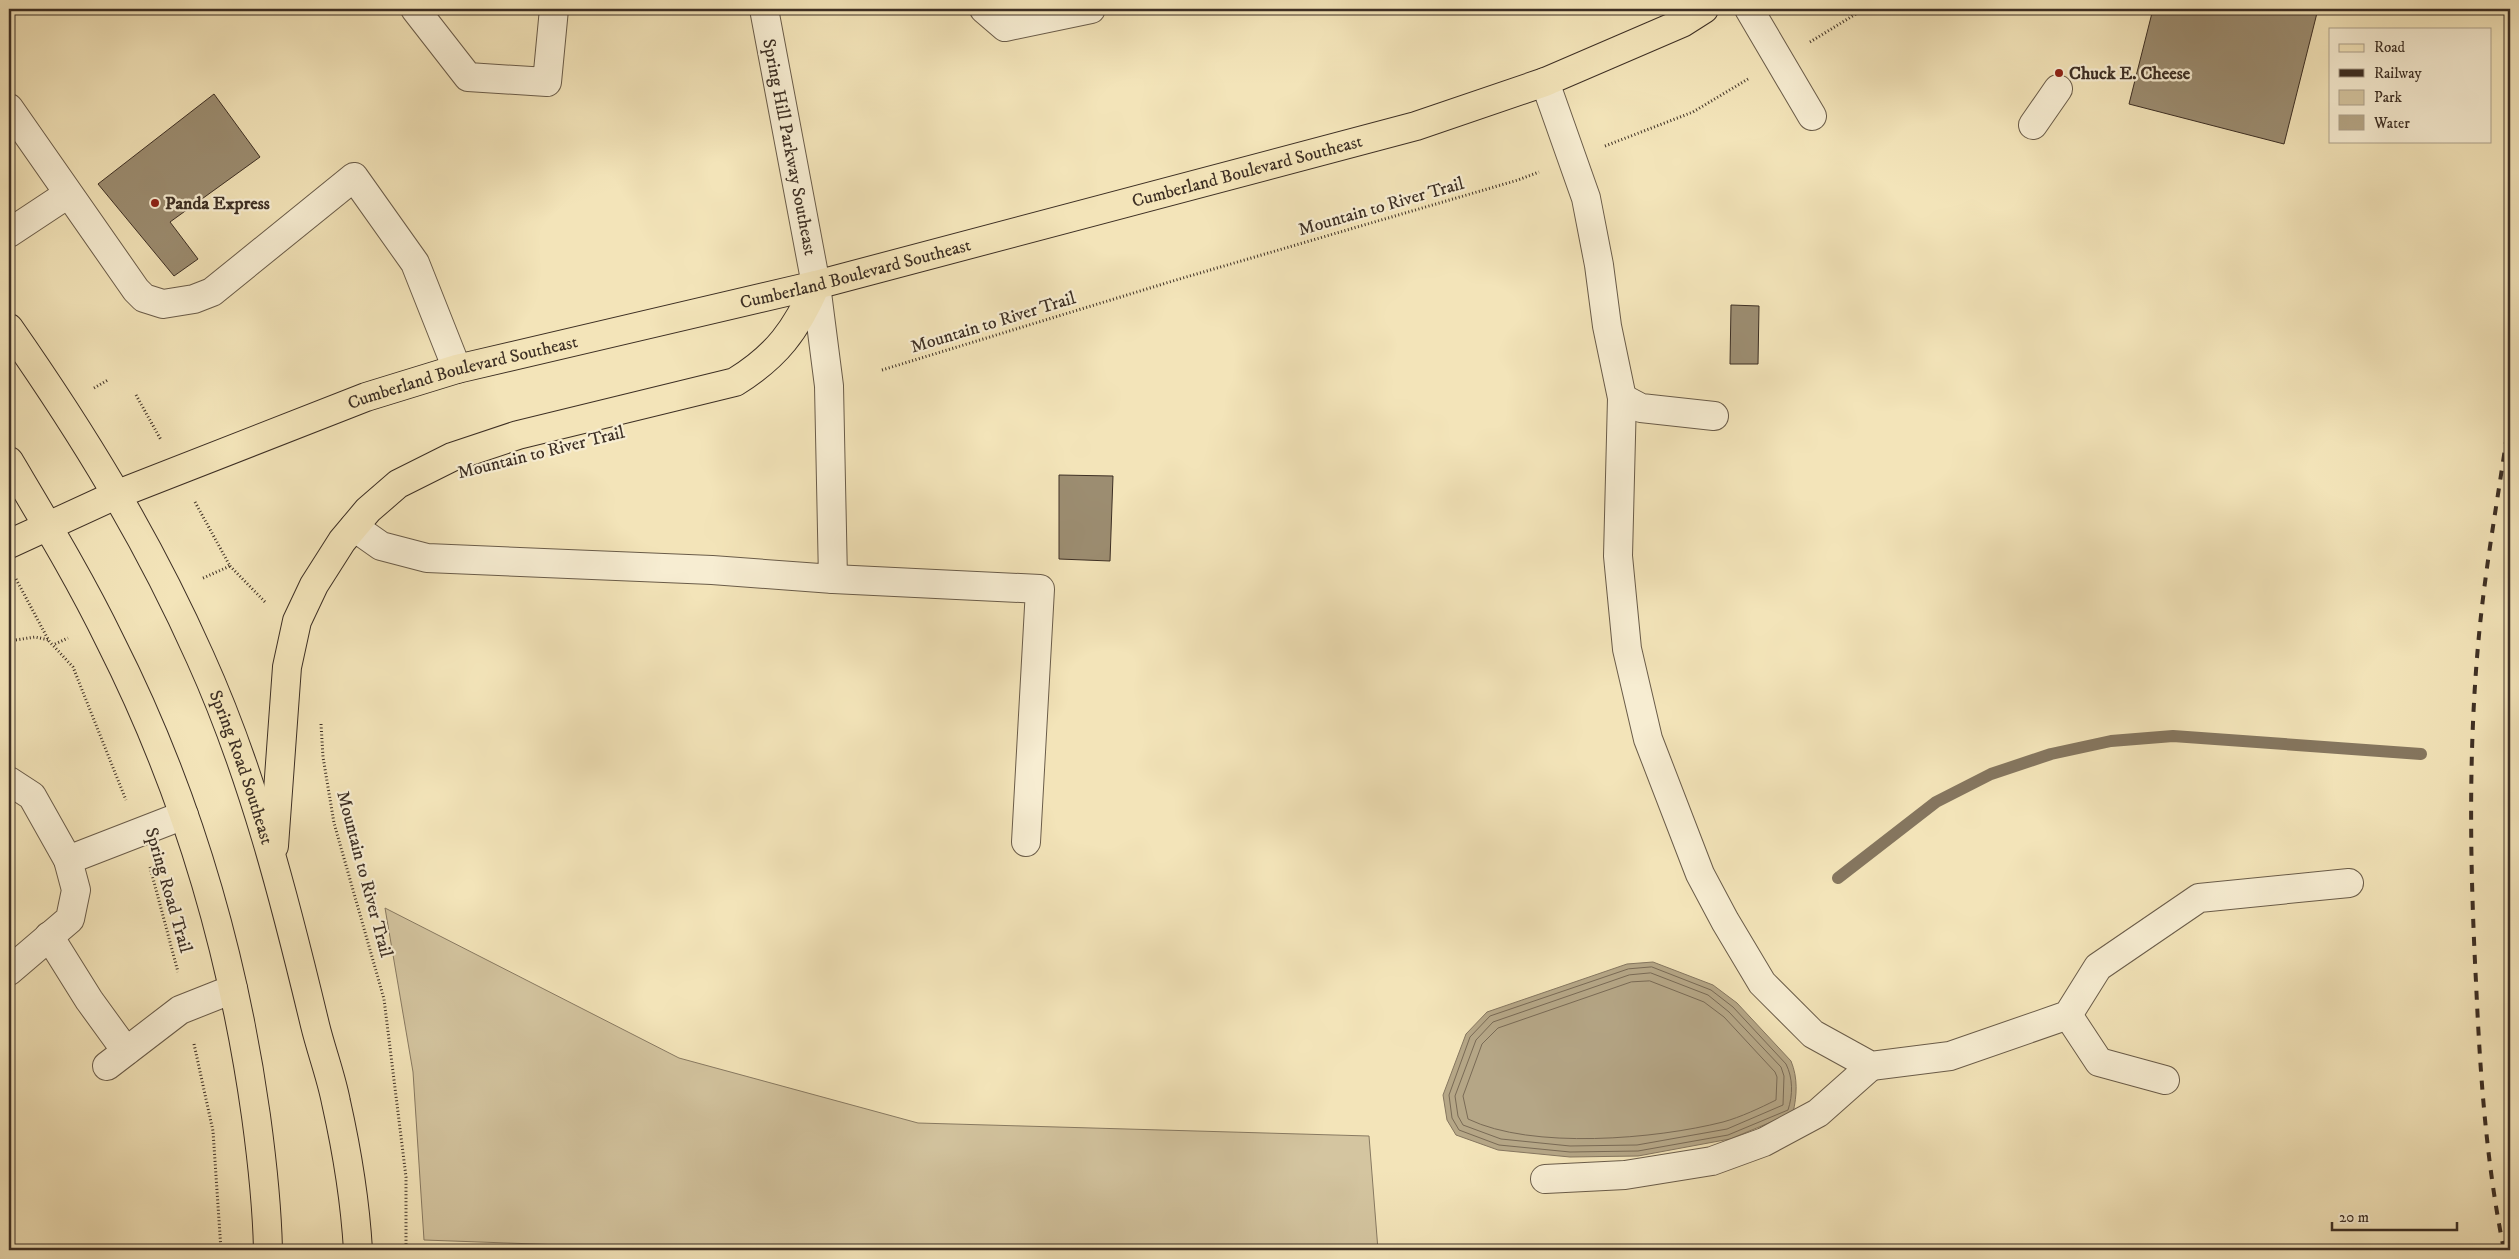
<svg xmlns="http://www.w3.org/2000/svg" width="2519" height="1259" viewBox="0 0 2519 1259" font-family="'IM FELL DW Pica',serif">
  <style>
    .green { fill: #d4c5a0; stroke: #887a62 }
    .water { fill: #b5a686; stroke: #85765f }
    .lines { fill: none; stroke-linecap: round; stroke-linejoin: round }
    .shore { stroke: #796a55; stroke-width: 1 }
    .stream { stroke: #85765f; stroke-width: 12 }
    .building { fill: #9c8d71; stroke: #3d2f24 }
    .minor-casing { stroke: #6a5c49; stroke-width: 30 }
    .major-casing { stroke: #3d2f24; stroke-width: 30 }
    .path { stroke: #3d2f24; stroke-width: 3; stroke-dasharray: 1 2.5; stroke-linecap: butt }
    .minor { stroke: #f7edd2; stroke-width: 28 }
    .major { stroke: #f3e4b9; stroke-width: 28 }
    .rail { stroke: #3d2f24; stroke-width: 4; stroke-dasharray: 9 9; stroke-linecap: butt }
    .poi-dot { fill: #8f2418; stroke: #f7edd2; stroke-width: 2 }
    .labels { text-anchor: middle; stroke-width: 4.5; stroke-linejoin: round; paint-order: stroke }
    .poi-label { font-size: 18px; font-weight: bold; fill: #3d2f24; stroke: #f7edd2; text-anchor: start }
    .street-label { font-size: 18px; fill: #3d2f24; stroke: #f7edd2 }
  </style>
  <rect width="100%" height="100%" fill="#f3e4b9"/>
  <filter id="stains"><feTurbulence type="fractalNoise" baseFrequency=".004" numOctaves="4"/><feColorMatrix values="0 0 0 0 .2 0 0 0 0 .09 0 0 0 0 .02 0 0 0 .5 -.17"/></filter>
  <radialGradient id="worn" r=".72"><stop offset=".6" stop-color="#630" stop-opacity="0"/><stop offset="1" stop-color="#630" stop-opacity=".3"/></radialGradient>
  <path class="green" d="M385,908L679,1058L918,1123L1369,1136L1378,1250H702L424,1240L413,1072Z"/>
  <path class="water" d="M1653,962L1713,985L1737,1003L1791,1061C1798,1078 1797,1095 1793,1113L1730,1139L1638,1156L1570,1157L1498,1150L1456,1135L1447,1120L1443,1095L1466,1034L1487,1012L1627,964Z"/>
  <g class="lines">
    <g class="shore">
      <path d="M1652,967L1711,990L1733,1007L1786,1064C1793,1078 1793,1095 1788,1110L1728,1135L1638,1151L1570,1152L1499,1145L1459,1130L1452,1118L1449,1095L1470,1037L1490,1016L1628,969Z"/>
      <path d="M1651,973L1708,995L1729,1012L1781,1067L1784,1076L1783,1105L1727,1129L1637,1145L1570,1146L1501,1139L1463,1125L1458,1116L1455,1096L1476,1040L1493,1022L1629,975Z"/>
      <path d="M1650,981L1704,1002L1724,1017L1775,1072L1777,1077L1776,1100C1760,1108 1741,1117 1723,1122C1656,1139 1532,1150 1468,1119L1463,1096L1482,1044L1498,1028L1631,982Z"/>
    </g>
    <path class="stream" d="M1838,878L1936,802L1991,774L2051,754L2111,741L2173,736L2421,754"/>
  </g>
  <g class="building">
    <path d="M2153,9H2318L2284,144L2129,104Z"/>
    <path d="M214,94L260,157L170,222L198,259L174,276L98,184Z"/>
    <path d="M1731,305L1759,306L1758,364H1730Z"/>
    <path d="M1059,475L1113,476L1110,561L1059,559Z"/>
  </g>
  <g class="lines">
    <g class="minor-casing">
      <g id="minor">
        <path d="M415,9L468,77L547,82L554,9"/>
        <path d="M984,9L1005,27L1091,9"/>
        <path d="M1749,9L1812,116"/>
        <path d="M1545,82L1586,198L1599,265L1607,326L1622,398L1618,556L1627,649L1648,739L1700,874L1725,921L1762,983L1813,1034L1871,1066L1950,1056L2068,1015L2098,967L2199,898L2349,883"/>
        <path d="M9,108L136,290L144,298L163,304L194,299L212,292L354,177L415,263L457,369"/>
        <path d="M2033,125L2058,89"/>
        <path d="M9,233L68,194"/>
        <path d="M1622,398L1641,408L1714,416"/>
        <path d="M354,527L381,546L427,558L712,570L833,579L829,386L816,285L764,9"/>
        <path d="M833,579L1040,589L1026,842"/>
        <path d="M9,781L32,796L68,860L76,890L70,919L9,971"/>
        <path d="M68,860L184,815"/>
        <path d="M49,936L89,1000L126,1051"/>
        <path d="M2068,1015L2099,1062L2165,1080"/>
        <path d="M107,1066L180,1010L233,989"/>
        <path d="M1545,1179L1625,1175L1712,1161L1764,1142L1818,1113L1871,1066"/>
      </g>
    </g>
    <g class="major-casing">
      <g id="major">
        <path id="s1" d="M9,328C83,434 147,538 200,657C253,774 285,900 315,1025C321,1050 331,1076 336,1102C347,1151 355,1200 358,1250"/>
        <path d="M9,461C44,520 80,579 110,641C185,789 233,952 256,1116C262,1160 267,1205 268,1250"/>
        <path id="s2" d="M9,544L118,494L366,397L457,369L816,285L1416,126L1545,82L1682,23L1704,9"/>
        <path d="M274,846L287,667L297,621L314,585L342,541L368,510L398,484L452,457L518,435L735,382C777,356 796,330 816,285"/>
      </g>
    </g>
    <g class="path">
      <path d="M1810,42L1864,9"/>
      <path d="M1605,146L1693,112L1748,79"/>
      <path d="M882,370L1176,280L1518,180L1539,172"/>
      <path d="M94,388L108,380"/>
      <path d="M136,395L161,440"/>
      <path d="M195,502L230,566L201,579"/>
      <path d="M230,566L266,603"/>
      <path d="M16,579L49,641L73,667L126,800"/>
      <path d="M9,641L35,637L49,640"/>
      <path d="M55,644L68,638"/>
      <path d="M321,724L323,757L334,823L384,999L406,1177V1250"/>
      <path d="M150,867L178,972"/>
      <path d="M194,1044L213,1131L221,1250"/>
    </g>
    <use href="#minor" class="minor"/>
    <use href="#major" class="major"/>
    <path class="rail" d="M2504,1250C2486,1162 2480,1072 2476,982C2470,867 2468,750 2479,635C2486,561 2500,487 2510,414"/>
  </g>
  <g class="poi-dot">
    <circle cx="2059" cy="73" r="5"/>
    <circle cx="155" cy="203" r="5"/>
  </g>
  <g class="labels">
    <g class="poi-label">
      <text x="2069" y="79">Chuck E. Cheese</text>
      <text x="165" y="209">Panda Express</text>
    </g>
    <g class="street-label">
      <text transform="translate(790 147) rotate(79)" y="6">Spring Hill Parkway Southeast</text>
      <text dy="6" stroke="none"><textPath href="#s2" startOffset="1296">Cumberland Boulevard Southeast</textPath></text>
      <text transform="translate(1381 206) rotate(-16)" y="6">Mountain to River Trail</text>
      <text dy="6" stroke="none"><textPath href="#s2" startOffset="891">Cumberland Boulevard Southeast</textPath></text>
      <text transform="translate(993 322) rotate(-17)" y="6">Mountain to River Trail</text>
      <text dy="6" stroke="none"><textPath href="#s2" startOffset="486">Cumberland Boulevard Southeast</textPath></text>
      <text transform="translate(541 452) rotate(-14)" y="6">Mountain to River Trail</text>
      <text dy="6" stroke="none"><textPath href="#s1" startOffset="499">Spring Road Southeast</textPath></text>
      <text transform="translate(365 874) rotate(75)" y="6">Mountain to River Trail</text>
      <text transform="translate(169 890) rotate(74)" y="6">Spring Road Trail</text>
    </g>
  </g>
  <rect width="2519" height="1259" fill="none" stroke="#f3e4b9" stroke-width="30"/>
  <rect x="10" y="10" width="2499" height="1239" fill="none" stroke="#3d2f24" stroke-width="2.5"/>
  <rect x="15" y="15" width="2489" height="1229" fill="none" stroke="#3d2f24"/>
  <rect x="2329" y="28" width="162" height="115" fill="#f7edd2" stroke="#ada18c"/>
  <rect x="2339" y="44" width="25" height="8" fill="#f3e4b9" stroke="#ada18c"/>
  <text x="2374" y="52" font-size="15" fill="#3d2f24">Road</text>
  <rect x="2339" y="69" width="25" height="8" fill="#3d2f24" stroke="#ada18c"/>
  <text x="2374" y="78" font-size="15" fill="#3d2f24">Railway</text>
  <rect x="2339" y="90" width="25" height="15" fill="#d4c5a0" stroke="#ada18c"/>
  <text x="2374" y="102" font-size="15" fill="#3d2f24">Park</text>
  <rect x="2339" y="115" width="25" height="15" fill="#b5a686" stroke="#ada18c"/>
  <text x="2374" y="128" font-size="15" fill="#3d2f24">Water</text>
  <path d="M2332 1222v8h125v-8" fill="none" stroke="#3d2f24" stroke-width="2.5"/>
  <text x="2339" y="1222" font-size="15" fill="#3d2f24" stroke="#f7edd2" stroke-width="4" paint-order="stroke">20 m</text>
  <rect width="100%" height="100%" filter="url(#stains)"/>
  <rect width="100%" height="100%" fill="url(#worn)"/>
</svg>
